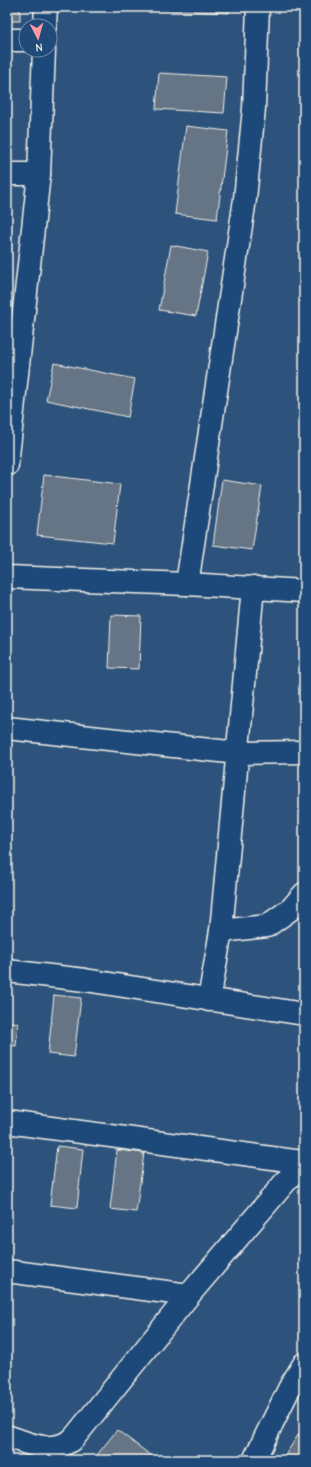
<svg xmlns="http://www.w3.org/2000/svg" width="311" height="1467" viewBox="0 0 311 1467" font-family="'Comic Neue',sans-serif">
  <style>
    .building { fill: #657585; stroke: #f4f1e8 }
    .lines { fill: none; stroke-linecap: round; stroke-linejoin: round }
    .minor-casing { stroke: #f4f1e8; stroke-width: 25 }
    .minor { stroke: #1f4a7a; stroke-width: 22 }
  </style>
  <rect width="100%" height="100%" fill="#2d537c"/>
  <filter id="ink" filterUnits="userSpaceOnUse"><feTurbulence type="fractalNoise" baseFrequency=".025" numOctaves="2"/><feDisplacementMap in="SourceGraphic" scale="8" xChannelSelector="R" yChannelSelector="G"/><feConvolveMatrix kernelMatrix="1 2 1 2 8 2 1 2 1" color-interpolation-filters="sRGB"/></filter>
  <g filter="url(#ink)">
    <g class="building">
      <rect x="7" y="7" width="13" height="14"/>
      <path d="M163,7H230L229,13L163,10Z"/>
      <path d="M159,73L227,77L224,113L156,109Z"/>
      <path d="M186,126L228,131L217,219L175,214Z"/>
      <rect x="7" y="198" width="1" height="41"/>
      <path d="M171,245L208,252L196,316L159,310Z"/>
      <path d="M54,363L135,379L128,417L46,400Z"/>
      <path d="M44,475L120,484L113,543L37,535Z"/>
      <path d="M222,480L262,486L252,550L213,545Z"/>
      <path d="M111,615L141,616L139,669L109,668Z"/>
      <path d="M54,995L81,998L74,1057L48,1054Z"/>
      <path d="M7,1021L18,1023L16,1046L7,1045Z"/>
      <path d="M57,1146L83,1149L77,1208L50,1205Z"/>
      <path d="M117,1150L144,1153L136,1212L110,1209Z"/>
      <path d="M304,1426V1460H282Z"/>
      <path d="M117,1430L157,1460H93Z"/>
    </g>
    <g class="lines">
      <g class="minor-casing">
        <g id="minor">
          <path d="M45,26L46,7"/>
          <path d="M7,40H26"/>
          <path d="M7,174H39"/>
          <path d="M7,465L39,174L44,50"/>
          <path d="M7,577L187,584L304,591"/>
          <path d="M187,584L245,199L254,108L258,7"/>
          <path d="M7,728L238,753L304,752"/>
          <path d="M221,931L267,926L291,909L304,894"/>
          <path d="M7,971L85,980L304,1014"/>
          <path d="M209,1000L221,931L253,587"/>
          <path d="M7,1122L302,1162"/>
          <path d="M7,1271L189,1295"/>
          <path d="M7,1436C29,1444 52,1455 73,1439L189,1295L304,1160"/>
          <path d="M254,1460L291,1385L304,1364"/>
        </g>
      </g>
      <use href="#minor" class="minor"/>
    </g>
  </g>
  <rect width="311" height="1467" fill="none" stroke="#1f4a7a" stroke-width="24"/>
  <rect x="12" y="12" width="287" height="1443" fill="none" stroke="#f4f1e8" stroke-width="1.5" filter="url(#ink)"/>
  <g transform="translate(38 38) rotate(174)"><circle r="19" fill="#1f4a7a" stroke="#748da6"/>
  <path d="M0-3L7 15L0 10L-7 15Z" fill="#ff9aa2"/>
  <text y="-6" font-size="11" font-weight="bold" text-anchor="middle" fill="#f4f1e8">N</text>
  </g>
</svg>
